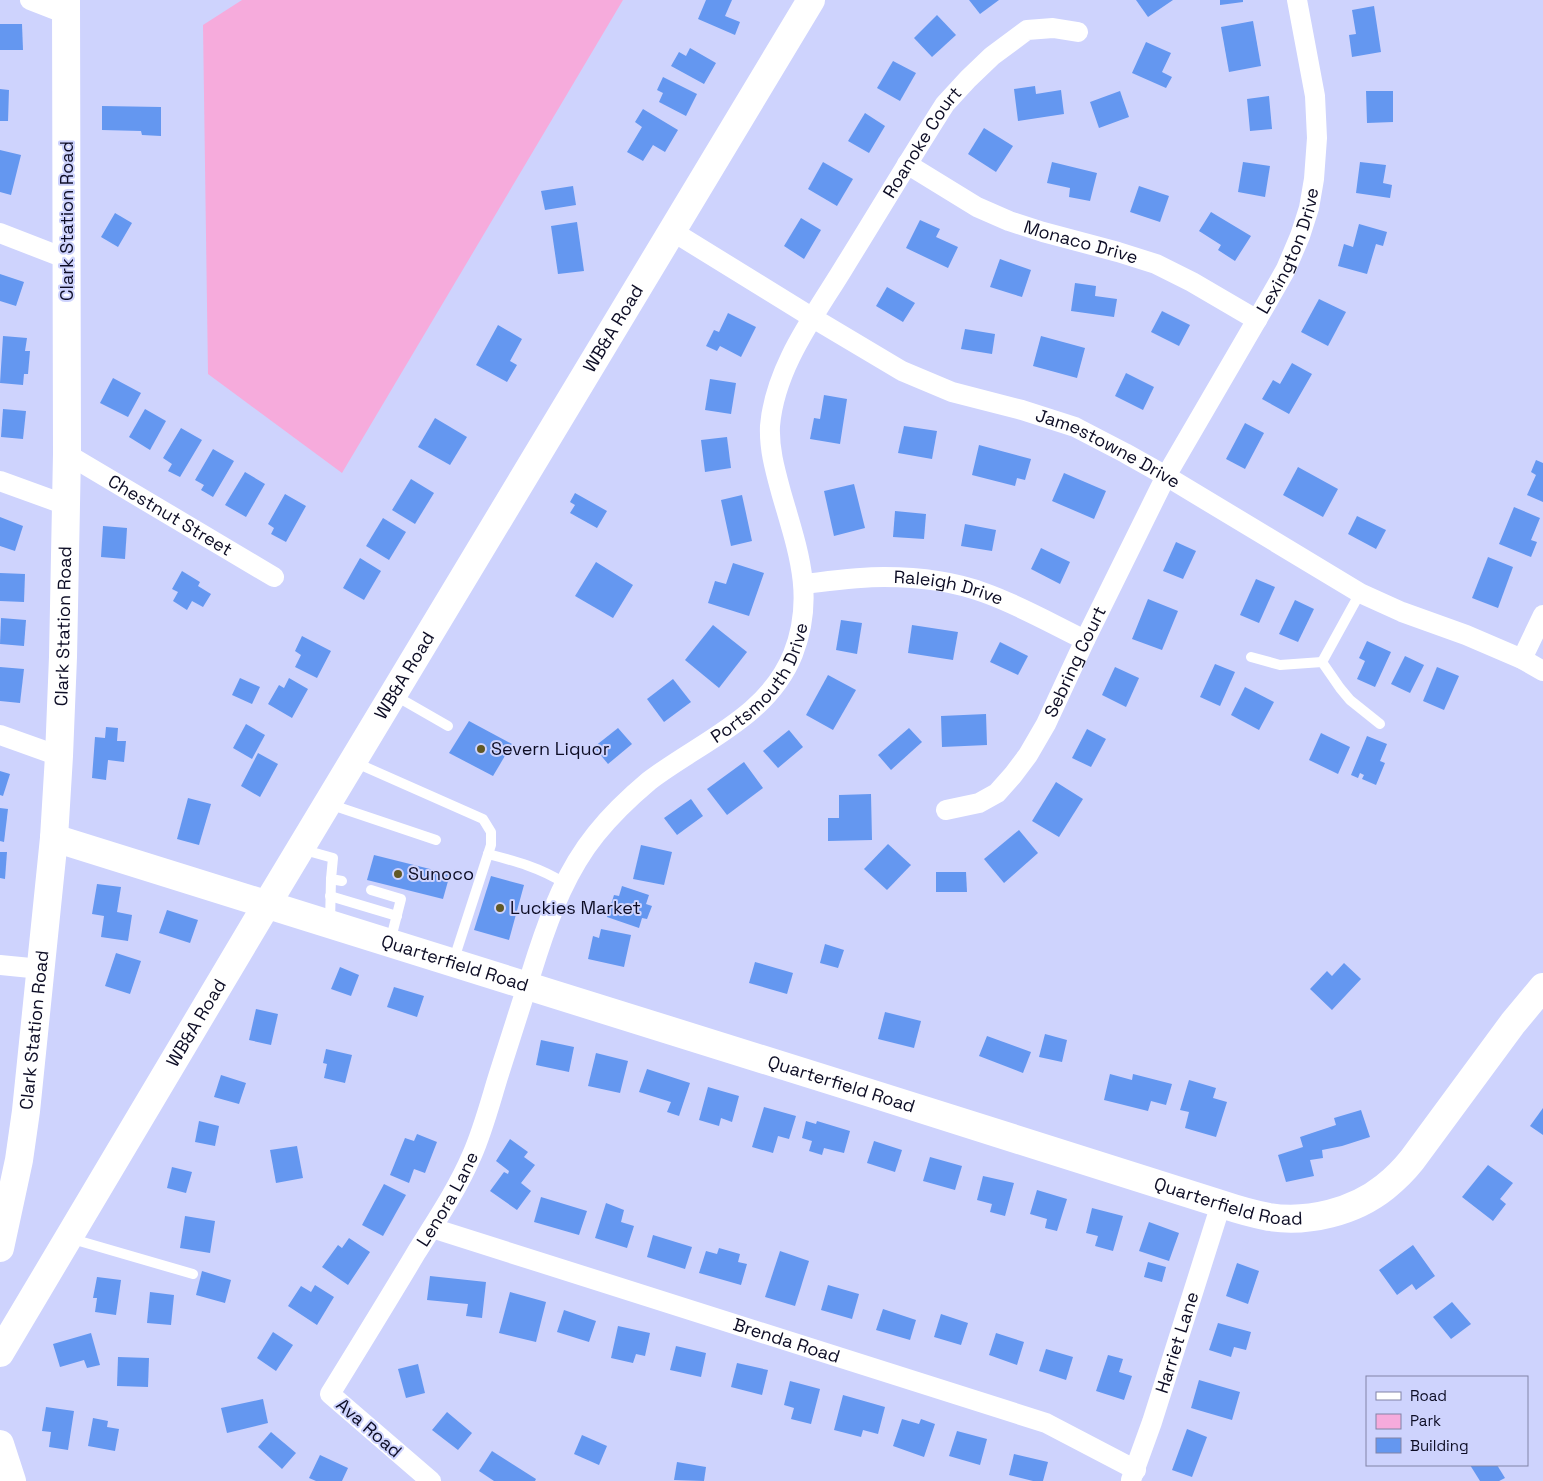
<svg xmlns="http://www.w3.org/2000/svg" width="1543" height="1481" viewBox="0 0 1543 1481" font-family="'Space Grotesk',sans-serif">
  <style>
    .green { fill: #f6abdc }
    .building { fill: #6497f0 }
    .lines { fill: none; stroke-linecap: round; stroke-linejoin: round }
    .lane { stroke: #fff; stroke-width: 10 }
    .street { stroke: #fff; stroke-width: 20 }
    .secondary { stroke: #fff; stroke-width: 28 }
    .poi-dot { fill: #615926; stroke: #ced3fd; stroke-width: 2 }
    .labels { text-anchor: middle; stroke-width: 4; stroke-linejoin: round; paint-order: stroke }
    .street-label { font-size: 18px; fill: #0d0d25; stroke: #ced3fd }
    .poi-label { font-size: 18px; fill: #0d0d25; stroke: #ced3fd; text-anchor: start }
  </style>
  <rect width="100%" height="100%" fill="#ced3fd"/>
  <path class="green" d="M242,0H623L342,473L208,374L203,25Z"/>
  <g class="building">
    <path d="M706,0H732L725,16L740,22L735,35L698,19Z"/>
    <path d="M969,0H999L980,14Z"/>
    <path d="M1136,0H1173L1148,17Z"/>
    <path d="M1220,0H1243V2L1220,5Z"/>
    <path d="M1374,6L1381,52L1352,57L1349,35L1356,34L1352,10Z"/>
    <path d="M937,15L956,35L932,57L914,38Z"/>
    <path d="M1253,21L1261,66L1229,72L1221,27Z"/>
    <path d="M0,24H22L23,50H0Z"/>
    <path d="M1146,42L1171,53L1162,72L1172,77L1166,88L1132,73Z"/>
    <path d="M690,48L716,63L704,84L671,66L679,52L686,56Z"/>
    <path d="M893,61L916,73L900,101L877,88Z"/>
    <path d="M663,77L697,94L686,116L659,102L663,93L657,90Z"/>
    <path d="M1035,86L1036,94L1061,90L1064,114L1018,121L1014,89Z"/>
    <path d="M0,89L9,90L8,121H0Z"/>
    <path d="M1120,91L1129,117L1099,128L1090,102Z"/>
    <path d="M1366,91H1393V122L1367,123Z"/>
    <path d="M1269,96L1272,129L1250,131L1247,99Z"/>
    <path d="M102,106L161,107V136L142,135L141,131L102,130Z"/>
    <path d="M643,109L678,130L665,152L653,145L643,161L627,152L642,127L635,122Z"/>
    <path d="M865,113L885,126L869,153L848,141Z"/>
    <path d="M984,128L1013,146L996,172L968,154Z"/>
    <path d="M0,150L21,155L11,195L0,192Z"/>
    <path d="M823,162L853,179L837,206L808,189Z"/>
    <path d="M1052,162L1097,173L1090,201L1069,197L1070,188L1047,183Z"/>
    <path d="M1243,162L1270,166L1265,197L1238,192Z"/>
    <path d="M1360,162L1386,165L1383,183L1392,185L1390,198L1356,193Z"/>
    <path d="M573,186L576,205L545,210L541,191Z"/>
    <path d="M1139,186L1169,196L1160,222L1130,212Z"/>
    <path d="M1211,212L1251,236L1235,261L1218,250L1221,245L1199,231Z"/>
    <path d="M115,213L132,223L118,247L101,237Z"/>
    <path d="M801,218L821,230L804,259L784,246Z"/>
    <path d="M920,220L940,229L936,237L958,247L948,268L906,248Z"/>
    <path d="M577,222L584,271L558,274L551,226Z"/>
    <path d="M1359,224L1387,232L1383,246L1376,244L1367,274L1338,266L1344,244L1353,247Z"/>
    <path d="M1000,259L1031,270L1022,297L990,287Z"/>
    <path d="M0,274L24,282L16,306L0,301Z"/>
    <path d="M1075,283L1096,286L1095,296L1117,299L1114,317L1071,311Z"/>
    <path d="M887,287L915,303L903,322L876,306Z"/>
    <path d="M1319,299L1346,312L1328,346L1301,332Z"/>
    <path d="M1162,311L1190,325L1179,346L1151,332Z"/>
    <path d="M728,313L756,327L741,357L720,346L717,351L706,346L714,330L719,332Z"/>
    <path d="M498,325L522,339L510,361L517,365L507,382L476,365Z"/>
    <path d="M965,329L995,334L992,354L961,349Z"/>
    <path d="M3,336L27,338L25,351H30L28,374H24L23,385L0,383Z"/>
    <path d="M1041,336L1085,348L1077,378L1033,366Z"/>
    <path d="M1292,363L1312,374L1289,414L1262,399L1273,380L1280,384Z"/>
    <path d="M1126,373L1154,387L1143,410L1115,396Z"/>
    <path d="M113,378L141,393L128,417L100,403Z"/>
    <path d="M710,379L736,383L731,414L705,410Z"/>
    <path d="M824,395L847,399L840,444L810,439L814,418L820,419Z"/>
    <path d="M3,409L26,411L23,439L1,437Z"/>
    <path d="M145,409L166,421L150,450L129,437Z"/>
    <path d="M435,418L467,437L450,465L418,447Z"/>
    <path d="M1245,423L1264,433L1245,469L1226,459Z"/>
    <path d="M904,426L937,431L932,459L898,453Z"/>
    <path d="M181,428L202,440L180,477L168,471L172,464L163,458Z"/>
    <path d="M727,437L731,468L705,472L701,440Z"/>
    <path d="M979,445L1031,459L1025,480L1017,478L1015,486L972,475Z"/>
    <path d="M213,449L234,461L213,497L201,490L204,485L195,480Z"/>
    <path d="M1536,460L1543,463V502L1527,495L1536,475L1531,472Z"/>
    <path d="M1298,467L1338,489L1323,517L1283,495Z"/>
    <path d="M245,472L265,484L246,517L225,505Z"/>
    <path d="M1064,473L1106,491L1094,519L1052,501Z"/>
    <path d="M411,479L434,493L415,524L392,510Z"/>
    <path d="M854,484L865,528L834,536L824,491Z"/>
    <path d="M575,493L607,511L597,528L570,513L575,505L570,502Z"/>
    <path d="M285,494L306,506L286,542L271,534L274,528L268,524Z"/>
    <path d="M742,495L752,541L731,546L721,500Z"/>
    <path d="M1514,507L1540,518L1531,540L1537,542L1531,557L1499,544Z"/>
    <path d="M895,511L926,514L924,539L893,537Z"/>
    <path d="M1357,516L1386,530L1376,549L1348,534Z"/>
    <path d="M0,517L23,526L15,551L0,546Z"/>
    <path d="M383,518L406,532L389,560L366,546Z"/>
    <path d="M965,524L996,530L992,551L961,546Z"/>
    <path d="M103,526L127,528L125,559L101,557Z"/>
    <path d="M1176,542L1196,551L1183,579L1163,571Z"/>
    <path d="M1041,548L1070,562L1060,584L1031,569Z"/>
    <path d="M1488,557L1513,567L1498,608L1472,598Z"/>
    <path d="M360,558L381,571L364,600L343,588Z"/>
    <path d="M596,562L633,585L613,618L575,596Z"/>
    <path d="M733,563L764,573L749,616L708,603L715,581L726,584Z"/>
    <path d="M182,571L200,582L198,586L211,594L203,607L192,601L187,610L173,601L178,592L172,589Z"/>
    <path d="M0,573L25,574L24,602L0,601Z"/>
    <path d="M1256,579L1275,587L1259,623L1240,615Z"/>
    <path d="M1148,599L1178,611L1162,650L1132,639Z"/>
    <path d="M1295,600L1314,609L1298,642L1279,634Z"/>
    <path d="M1,618L26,620L24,646L0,644Z"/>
    <path d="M841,620L862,623L857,654L836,650Z"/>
    <path d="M713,625L747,652L719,688L685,660Z"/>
    <path d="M912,625L958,632L953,660L908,653Z"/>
    <path d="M302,636L331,651L317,678L295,667L301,655L295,651Z"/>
    <path d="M1367,641L1391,652L1375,687L1357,679L1365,661L1359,658Z"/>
    <path d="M1000,642L1028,656L1018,675L990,662Z"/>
    <path d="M1405,656L1424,665L1410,693L1391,684Z"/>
    <path d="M1215,664L1235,672L1220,706L1200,697Z"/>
    <path d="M0,667L24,669L20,703L0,701Z"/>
    <path d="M1115,667L1139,678L1126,707L1102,695Z"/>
    <path d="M1437,667L1459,676L1444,710L1423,701Z"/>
    <path d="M828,675L856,690L833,730L806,715Z"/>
    <path d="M240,678L260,687L252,704L232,695Z"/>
    <path d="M289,678L308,689L292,718L268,704L279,685L284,688Z"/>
    <path d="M673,679L691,702L664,722L647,699Z"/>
    <path d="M1245,687L1274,702L1259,730L1231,715Z"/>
    <path d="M986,714L987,745L942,747L941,716Z"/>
    <path d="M469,721L512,744L493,776L449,753Z"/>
    <path d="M246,724L265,735L252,759L233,748Z"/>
    <path d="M106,727L118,728L117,741H126L124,762L108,760L106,780L92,778L95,737L105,738Z"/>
    <path d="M618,728L632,744L608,764L594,747Z"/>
    <path d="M909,728L922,742L891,770L878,755Z"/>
    <path d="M1087,729L1106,739L1091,767L1072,758Z"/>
    <path d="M789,730L803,747L778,768L763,751Z"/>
    <path d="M1321,733L1350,747L1338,774L1309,760Z"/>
    <path d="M1367,736L1387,744L1380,761L1385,763L1376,785L1362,779L1364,775L1360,773L1358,778L1351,775Z"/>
    <path d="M258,753L278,764L260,797L241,786Z"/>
    <path d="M744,762L763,788L727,815L707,789Z"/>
    <path d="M0,771L10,774L3,796L0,795Z"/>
    <path d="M1056,782L1083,799L1059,837L1032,821Z"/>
    <path d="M871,794L872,840L828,841V818H839V795Z"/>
    <path d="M188,798L211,804L199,845L177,839Z"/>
    <path d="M691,799L703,816L677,835L664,818Z"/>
    <path d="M0,808L8,809L4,842L0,841Z"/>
    <path d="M1019,830L1038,853L1004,883L984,859Z"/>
    <path d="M888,844L911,865L887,890L864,869Z"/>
    <path d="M641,845L672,852L664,885L633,879Z"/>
    <path d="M0,852H7L5,879L0,878Z"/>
    <path d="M374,855L450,874L443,899L367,880Z"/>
    <path d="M936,872H966L967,892H936Z"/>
    <path d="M491,876L524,885L509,940L474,930Z"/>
    <path d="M97,884L121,887L117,912L132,915L128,941L101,937L104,916L92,914Z"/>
    <path d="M622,886L649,895L646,904L652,906L647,919L642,918L639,928L607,917L614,895L619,896Z"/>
    <path d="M167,910L198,920L190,943L159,933Z"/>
    <path d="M601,929L631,935L624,967L588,959L593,936L599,938Z"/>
    <path d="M825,944L844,950L838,968L820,963Z"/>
    <path d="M116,953L141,961L130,994L105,986Z"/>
    <path d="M755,962L793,973L787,994L749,983Z"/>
    <path d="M1344,963L1361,979L1332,1010L1310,989L1327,971L1332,976Z"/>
    <path d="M340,967L359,975L351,996L331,989Z"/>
    <path d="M394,987L424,996L417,1017L387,1007Z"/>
    <path d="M256,1009L278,1014L271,1045L249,1040Z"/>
    <path d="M885,1012L921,1021L914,1048L878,1039Z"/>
    <path d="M1045,1034L1067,1040L1062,1062L1039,1057Z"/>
    <path d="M987,1036L1031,1052L1023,1073L979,1056Z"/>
    <path d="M541,1040L574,1047L569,1072L536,1065Z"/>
    <path d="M326,1049L352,1055L345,1083L324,1078L327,1064L323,1063Z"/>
    <path d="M596,1053L628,1061L620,1093L588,1086Z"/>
    <path d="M647,1069L690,1083L679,1116L667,1112L671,1102L639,1092Z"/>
    <path d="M1110,1074L1132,1080L1133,1074L1172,1084L1166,1105L1151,1101L1148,1111L1104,1100Z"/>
    <path d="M221,1075L246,1083L239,1104L214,1097Z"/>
    <path d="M1189,1080L1216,1088L1213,1098L1227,1102L1216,1137L1185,1128L1189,1112L1180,1110Z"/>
    <path d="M708,1087L739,1096L732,1122L721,1118L719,1126L699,1120Z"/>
    <path d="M764,1107L796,1116L789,1139L778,1136L773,1153L752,1147Z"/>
    <path d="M1543,1108V1135L1530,1126Z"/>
    <path d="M1361,1110L1370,1137L1342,1146L1322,1150L1323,1158L1310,1160L1314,1176L1286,1182L1278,1155L1303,1147L1300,1137L1336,1125L1334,1118Z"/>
    <path d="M199,1121L219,1126L215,1146L195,1142Z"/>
    <path d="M806,1121L816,1124L817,1121L850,1131L844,1153L824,1148L822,1155L809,1151L812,1141L802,1138Z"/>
    <path d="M417,1134L437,1142L425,1173L414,1169L409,1183L390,1175L405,1138L414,1141Z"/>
    <path d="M510,1139L528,1152L524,1157L535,1165L521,1183L531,1191L517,1210L490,1191L504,1172L508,1174L509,1171L496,1161Z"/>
    <path d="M874,1141L902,1150L895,1172L867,1163Z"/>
    <path d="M297,1146L303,1178L276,1183L270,1150Z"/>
    <path d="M930,1157L962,1166L955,1190L923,1181Z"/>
    <path d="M1488,1165L1513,1183L1500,1199L1506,1204L1493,1221L1462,1197Z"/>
    <path d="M172,1167L192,1172L186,1193L167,1188Z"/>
    <path d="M983,1176L1014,1183L1005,1216L990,1212L992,1204L977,1200Z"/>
    <path d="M384,1184L406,1195L383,1236L362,1225Z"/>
    <path d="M1037,1190L1067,1199L1057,1231L1045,1228L1047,1219L1030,1214Z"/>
    <path d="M541,1197L587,1211L579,1235L534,1222Z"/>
    <path d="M606,1203L624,1210L621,1222L634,1226L627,1248L595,1238Z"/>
    <path d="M1092,1208L1123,1216L1113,1251L1095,1246L1098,1236L1086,1233Z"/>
    <path d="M185,1216L215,1221L210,1253L180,1248Z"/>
    <path d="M1149,1222L1179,1233L1169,1261L1139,1251Z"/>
    <path d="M653,1235L692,1247L685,1269L647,1257Z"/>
    <path d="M349,1238L370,1252L348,1285L322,1267L338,1245L342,1248Z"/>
    <path d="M1413,1245L1435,1276L1416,1290L1412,1284L1397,1295L1379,1270Z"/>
    <path d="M719,1248L740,1254L738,1262L747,1264L741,1285L699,1273L706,1251L717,1254Z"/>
    <path d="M780,1251L809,1261L795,1306L765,1297Z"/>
    <path d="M1148,1262L1166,1267L1162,1282L1144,1277Z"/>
    <path d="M1237,1263L1259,1271L1248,1304L1226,1296Z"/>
    <path d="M202,1271L231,1280L225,1303L196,1295Z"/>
    <path d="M430,1276L486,1282L482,1318L466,1316L468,1304L427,1300Z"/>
    <path d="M97,1277L121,1280L116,1315L95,1312L97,1298H93Z"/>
    <path d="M315,1285L334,1297L317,1325L288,1306L301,1286L311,1292Z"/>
    <path d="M828,1285L859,1294L852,1319L821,1310Z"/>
    <path d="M150,1292L174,1295L171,1325L147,1323Z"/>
    <path d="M510,1292L546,1302L536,1342L499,1333Z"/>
    <path d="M1452,1302L1471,1324L1451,1339L1433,1317Z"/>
    <path d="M883,1309L916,1320L910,1340L876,1330Z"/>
    <path d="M564,1310L596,1321L589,1342L557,1332Z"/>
    <path d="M941,1314L968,1323L961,1345L934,1337Z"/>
    <path d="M1218,1323L1251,1332L1246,1350L1234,1347L1231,1357L1209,1350Z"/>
    <path d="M618,1326L650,1333L645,1356L636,1354L633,1363L611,1358Z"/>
    <path d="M273,1332L293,1345L276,1371L257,1358Z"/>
    <path d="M91,1333L100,1365L87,1368L84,1360L60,1367L53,1344Z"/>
    <path d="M996,1333L1024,1342L1017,1365L989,1355Z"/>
    <path d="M676,1346L706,1353L701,1377L670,1370Z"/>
    <path d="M1046,1349L1073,1357L1066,1380L1039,1371Z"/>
    <path d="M1108,1355L1123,1359L1119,1372L1132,1376L1124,1400L1096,1391Z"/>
    <path d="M118,1357L149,1358L148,1387L117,1386Z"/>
    <path d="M737,1363L768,1370L762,1395L731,1387Z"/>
    <path d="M418,1364L425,1393L406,1398L398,1369Z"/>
    <path d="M1199,1380L1240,1392L1232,1420L1191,1408Z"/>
    <path d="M790,1381L820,1389L811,1424L791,1419L794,1408L784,1405Z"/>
    <path d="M843,1395L885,1407L878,1434L863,1430L861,1437L834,1430Z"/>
    <path d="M263,1399L268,1423L227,1433L221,1408Z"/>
    <path d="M46,1407L74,1411L68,1450L49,1447L51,1432L42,1431Z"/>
    <path d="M447,1412L472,1433L458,1450L432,1430Z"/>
    <path d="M93,1418L108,1421L107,1427L119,1429L115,1451L88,1446Z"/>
    <path d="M902,1419L919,1424L921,1419L935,1424L924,1457L893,1446Z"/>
    <path d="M1187,1429L1207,1437L1192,1477L1172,1470Z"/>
    <path d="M957,1431L987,1439L980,1465L949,1456Z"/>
    <path d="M271,1432L296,1453L282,1469L258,1447Z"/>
    <path d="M582,1435L607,1446L599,1465L574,1454Z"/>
    <path d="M492,1451L536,1479L535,1481H494L479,1471Z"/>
    <path d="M1014,1454L1048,1462L1043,1481H1033L1009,1475Z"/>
    <path d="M320,1455L348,1468L342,1481H316L309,1478Z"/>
    <path d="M677,1462L706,1467L704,1481L674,1480Z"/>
    <path d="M1470,1465H1497L1505,1478L1499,1481H1480Z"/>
  </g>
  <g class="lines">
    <g class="lane">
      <path d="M1360,593L1322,662L1340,688L1350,700L1380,724"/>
      <path d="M1251,657L1280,665L1322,662"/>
      <path d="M394,695L448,726"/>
      <path d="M354,762L483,819L491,832V845L453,962"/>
      <path d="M329,804L436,840"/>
      <path d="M301,849L333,858L331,879L342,881"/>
      <path d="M488,854C515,861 541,868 564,883"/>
      <path d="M371,890L401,899L390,942"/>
      <path d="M330,896L397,916"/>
      <path d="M330,923L331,879"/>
      <path d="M69,1238L193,1274"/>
    </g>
    <g class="street">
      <path d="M30,0L66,14"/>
      <path id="s1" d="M907,164L977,207L1009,221L1043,232L1118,252L1156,264L1192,282L1257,320"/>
      <path id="s2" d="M672,231L813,318L902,371L952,392L1022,410L1075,427L1125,453L1166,476L1360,593L1402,612L1466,635L1522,659L1543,671"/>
      <path d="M0,233L67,259"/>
      <path id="s3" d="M67,454L274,577"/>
      <path d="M0,481L66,505"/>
      <path id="s4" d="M804,584C830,581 857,577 884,577C917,577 953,581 985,593C1019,605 1052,624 1085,640"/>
      <path d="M1522,659L1543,615"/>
      <path d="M0,735L59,756"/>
      <path id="s5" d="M946,810L979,803L997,793L1013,775L1028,755L1046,724L1085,640L1166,476L1269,299L1286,269L1300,236L1309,208L1314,179L1317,138L1315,96L1297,0"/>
      <path d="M0,965L41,969"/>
      <path id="s6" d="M432,1228L1046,1423L1136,1470"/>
      <path id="s7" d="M1131,1480L1152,1422L1221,1204"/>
      <path id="s8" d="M431,1481L330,1394C359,1347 388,1300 416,1253C436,1221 457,1190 472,1155C483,1130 490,1103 498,1077C511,1036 524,995 537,955C551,912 567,870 596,834C612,814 630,797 649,781C700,742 768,717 793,654C816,596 797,548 781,492C775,470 769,449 770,426C775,366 816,314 846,264C879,211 911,157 945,104L968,79L992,56L1027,30L1053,28L1078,32"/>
    </g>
    <g class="secondary">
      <path id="s9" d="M54,838L867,1092L1221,1204C1236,1209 1253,1214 1269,1217C1308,1223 1354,1212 1385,1187C1395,1179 1404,1170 1412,1160L1513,1023L1543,987"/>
      <path id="s10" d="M0,1248L19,1160L26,1111L54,838L59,756L63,657L67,454L66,0"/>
      <path id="s11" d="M0,1353L267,904L811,0"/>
      <path d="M0,1444L12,1481"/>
    </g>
  </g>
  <g class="poi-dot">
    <circle cx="481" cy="749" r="5"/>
    <circle cx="398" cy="874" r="5"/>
    <circle cx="500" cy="908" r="5"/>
  </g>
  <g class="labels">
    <g class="street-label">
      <text dy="6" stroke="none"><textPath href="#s8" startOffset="1585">Roanoke Court</textPath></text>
      <text transform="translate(67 221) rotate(-90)" y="6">Clark Station Road</text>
      <text dy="6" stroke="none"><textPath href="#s1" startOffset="192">Monaco Drive</textPath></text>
      <text dy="6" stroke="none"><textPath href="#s5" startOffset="672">Lexington Drive</textPath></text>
      <text dy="6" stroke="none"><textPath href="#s11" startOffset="1194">WB&amp;A Road</textPath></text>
      <text dy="6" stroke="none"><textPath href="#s2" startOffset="490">Jamestowne Drive</textPath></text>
      <text dy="6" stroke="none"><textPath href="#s3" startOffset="120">Chestnut Street</textPath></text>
      <text dy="6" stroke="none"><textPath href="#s4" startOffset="146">Raleigh Drive</textPath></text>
      <text dy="6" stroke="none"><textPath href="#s10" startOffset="626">Clark Station Road</textPath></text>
      <text dy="6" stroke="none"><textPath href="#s5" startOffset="208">Sebring Court</textPath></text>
      <text dy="6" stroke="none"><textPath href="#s11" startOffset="789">WB&amp;A Road</textPath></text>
      <text dy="6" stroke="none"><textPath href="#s8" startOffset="984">Portsmouth Drive</textPath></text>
      <text dy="6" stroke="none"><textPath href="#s9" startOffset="420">Quarterfield Road</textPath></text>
      <text dy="6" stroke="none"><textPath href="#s11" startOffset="384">WB&amp;A Road</textPath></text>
      <text dy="6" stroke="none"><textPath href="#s10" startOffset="221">Clark Station Road</textPath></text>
      <text dy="6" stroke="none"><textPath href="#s9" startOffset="825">Quarterfield Road</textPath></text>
      <text dy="6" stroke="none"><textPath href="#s8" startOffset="361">Lenora Lane</textPath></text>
      <text dy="6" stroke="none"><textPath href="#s9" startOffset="1230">Quarterfield Road</textPath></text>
      <text dy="6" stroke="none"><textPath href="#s6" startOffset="372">Brenda Road</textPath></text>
      <text dy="6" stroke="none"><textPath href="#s7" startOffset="145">Harriet Lane</textPath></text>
      <text transform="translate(369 1428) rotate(41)" y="6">Ava Road</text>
    </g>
    <g class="poi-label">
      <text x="491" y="755">Severn Liquor</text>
      <text x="408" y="880">Sunoco</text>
      <text x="510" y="914">Luckies Market</text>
    </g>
  </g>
  <rect x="1366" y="1376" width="162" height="90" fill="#ced3fd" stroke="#8184a7"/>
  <rect x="1376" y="1392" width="25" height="8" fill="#ffffff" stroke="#8184a7"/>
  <text x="1410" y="1401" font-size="15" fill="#0d0d25">Road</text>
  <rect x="1376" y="1414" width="25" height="15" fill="#f6abdc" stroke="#8184a7"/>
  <text x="1410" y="1426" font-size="15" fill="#0d0d25">Park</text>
  <rect x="1376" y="1438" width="25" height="15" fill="#6497f0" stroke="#8184a7"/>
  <text x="1410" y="1451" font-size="15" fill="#0d0d25">Building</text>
</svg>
